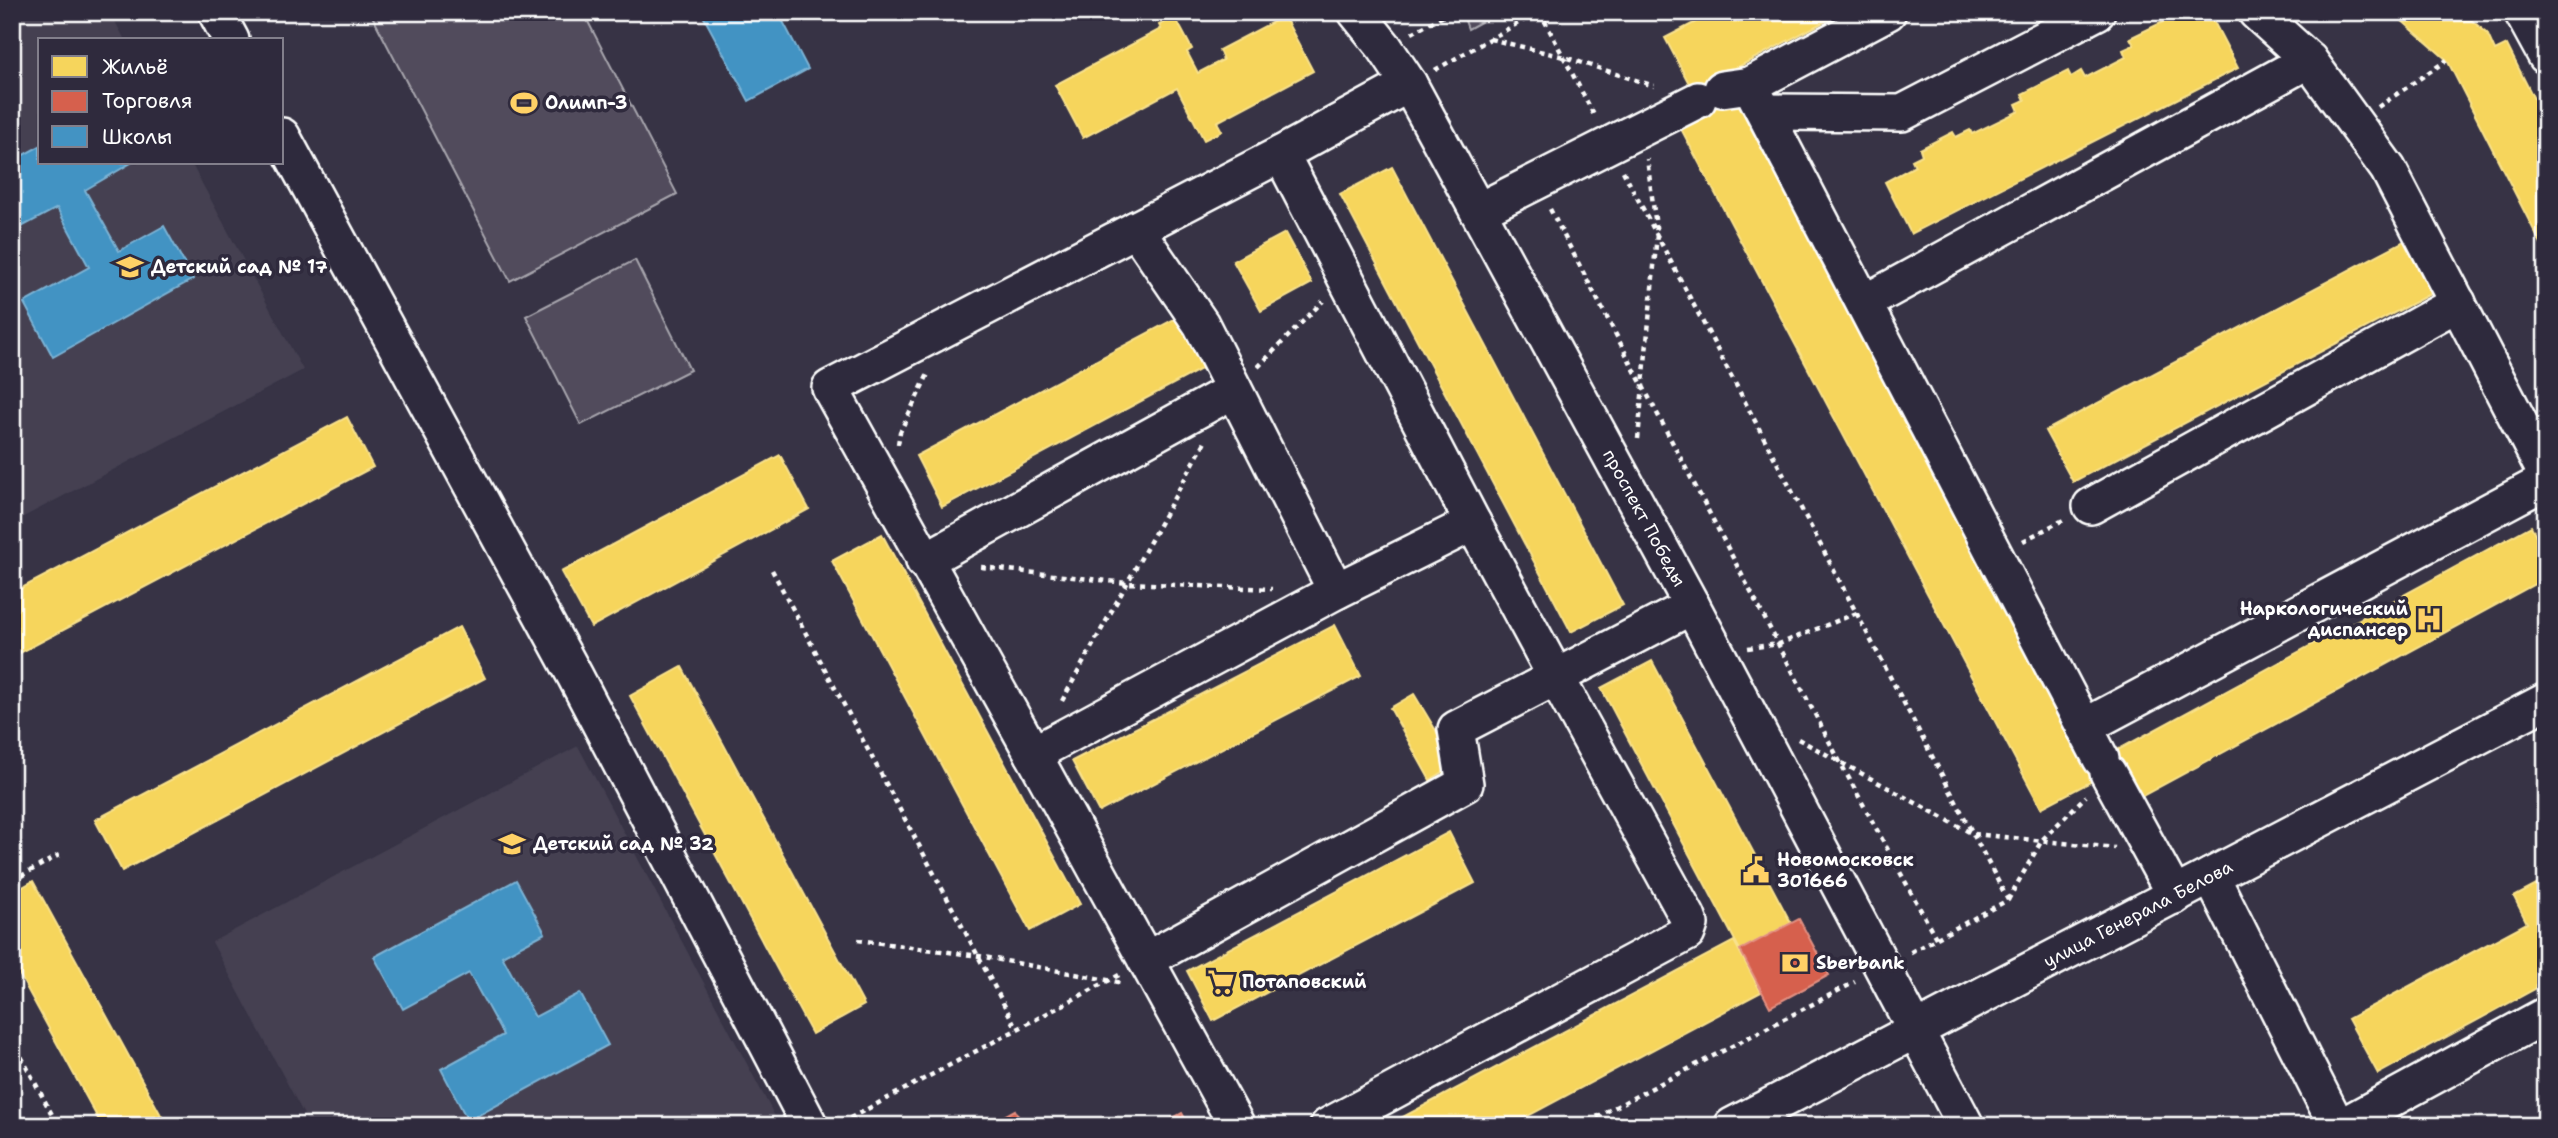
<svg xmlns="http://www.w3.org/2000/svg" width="2558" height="1138" viewBox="0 0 2558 1138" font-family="'Shantell Sans',sans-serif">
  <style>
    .built { fill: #444051 }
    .green { fill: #514c5c; stroke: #a8a6ae; stroke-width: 2 }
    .homes { fill: #f6d55c; stroke: #f9e28d; stroke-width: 2 }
    .shops { fill: #d6604d; stroke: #e29082; stroke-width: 2 }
    .schools { fill: #4393c3; stroke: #7bb3d5; stroke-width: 2 }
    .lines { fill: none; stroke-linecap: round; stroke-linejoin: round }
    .minor-casing { stroke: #fff; stroke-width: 40 }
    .path { stroke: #fff; stroke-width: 4.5; stroke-dasharray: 5 5; stroke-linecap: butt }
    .minor { stroke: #2f2a3d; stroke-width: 35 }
    .labels { text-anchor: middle; stroke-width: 7; stroke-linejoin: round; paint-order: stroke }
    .poi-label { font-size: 18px; font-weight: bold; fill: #fff; stroke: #2f2a3d; text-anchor: start }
    .street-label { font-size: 18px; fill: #fff; stroke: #2f2a3d }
  </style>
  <rect width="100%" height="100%" fill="#373345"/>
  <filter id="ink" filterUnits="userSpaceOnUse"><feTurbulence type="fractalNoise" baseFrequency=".0143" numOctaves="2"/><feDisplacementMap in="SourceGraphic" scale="14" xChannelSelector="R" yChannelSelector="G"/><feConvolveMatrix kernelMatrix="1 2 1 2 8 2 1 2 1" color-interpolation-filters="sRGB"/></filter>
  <g filter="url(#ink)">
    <g class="built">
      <path d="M12,12H110L125,40H40V163H191L303,370L12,523Z"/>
      <path d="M578,746L780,1126H310L212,942Z"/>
    </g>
    <g class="green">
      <path d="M370,12H583L677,194L510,281Z"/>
      <path d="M1462,12H1499L1468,29Z"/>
      <path d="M635,260L690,370L581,425L526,316Z"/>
    </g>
    <g class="homes">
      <path d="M1715,12H1843L1717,78L1729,101L1705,114L1665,38Z"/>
      <path d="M2392,12H2478L2471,20L2487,33L2495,51L2507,45L2546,123V254L2447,60Z"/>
      <path d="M2181,13L2184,19L2195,13L2198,20L2210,14L2238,68L1911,234L1885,182L1915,166L1912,160L1922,155L1920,149L1953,132L1956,137L1970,130L1972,134L2019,111L2016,104L2025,100L2022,94L2068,71L2071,77L2081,71L2085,78L2126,57L2123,50L2134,45L2130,38Z"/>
      <path d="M1284,16L1313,71L1217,122L1222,131L1204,140L1177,88L1083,138L1055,85L1161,29L1159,25L1175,17L1192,49L1187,52L1198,73L1223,60L1219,50Z"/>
      <path d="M1735,98L2089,765L2119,767L2041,808L1680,127Z"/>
      <path d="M1392,167L1623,605L1571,632L1340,194Z"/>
      <path d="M1285,233L1312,283L1261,311L1233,261Z"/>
      <path d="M2406,240L2434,292L2073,482L2045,431Z"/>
      <path d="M1178,317L1205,367L942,507L916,456Z"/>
      <path d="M347,417L373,467L12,657V593Z"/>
      <path d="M780,455L809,509L591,627L561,572Z"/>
      <path d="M2531,526L2546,554V578L2137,799L2112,753Z"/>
      <path d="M882,534L1080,904L1030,931L832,561Z"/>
      <path d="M1335,625L1361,676L1099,812L1072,761Z"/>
      <path d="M459,627L485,678L122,871L95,820Z"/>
      <path d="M1652,661L1791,923L1740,950L1601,688Z"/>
      <path d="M682,667L864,1005L812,1034L630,696Z"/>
      <path d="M1414,694L1456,764L1430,780L1390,708Z"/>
      <path d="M1449,832L1475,883L1213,1021L1187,971Z"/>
      <path d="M2546,880V983L2378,1074L2348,1019L2527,923L2514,897Z"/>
      <path d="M33,881L167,1126H102L12,961V893Z"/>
      <path d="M1734,941L1761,992L1509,1126H1386Z"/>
    </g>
    <g class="shops">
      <path d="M1799,919L1829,975L1770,1007L1740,950Z"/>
      <path d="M1015,1110L1023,1126H986Z"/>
      <path d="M1182,1113L1189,1126H1158Z"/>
    </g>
    <g class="schools">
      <path d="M701,12H778L808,69L749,101Z"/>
      <path d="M40,146V163H131L85,190L119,251L164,226L193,279L53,357L24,303L89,267L57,208L12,232V161Z"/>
      <path d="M516,880L545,933L502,956L535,1017L580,993L608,1045L468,1121L441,1069L503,1035L469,973L403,1009L374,957Z"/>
    </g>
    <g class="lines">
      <g class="minor-casing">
        <g id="minor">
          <path d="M216,12L231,40"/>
          <path id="s1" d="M1356,12L1385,48L1409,84L1692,606L1966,1126"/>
          <path d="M1888,12L1750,85L2101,759"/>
          <path d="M2256,12L2309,60L2388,169L2546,474"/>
          <path d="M2522,12L2546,56"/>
          <path d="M1722,89L1750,85"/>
          <path d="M1765,112L1902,113L2097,12"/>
          <path d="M282,136L575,676L810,1126"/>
          <path d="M1478,211L1698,100"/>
          <path d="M1136,229L1201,324L1336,591"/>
          <path d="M1864,303L2309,60"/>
          <path d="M2091,506L2458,303"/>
          <path d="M1473,523L1556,677L1692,606"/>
          <path d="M924,561L1234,390"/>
          <path d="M2084,727L2546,481"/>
          <path d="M1033,754L830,388L1281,154L1409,84"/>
          <path d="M2108,773L2175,896"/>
          <path d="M2211,876L2337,1126"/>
          <path d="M1146,960L1465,784L1456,729L1556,677L1687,916L1690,924L1687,933L1328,1126"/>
          <path d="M1237,1126L1033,754L1336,591L1473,523L1281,154"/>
          <path id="s2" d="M1732,1126L2546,701"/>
          <path d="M2342,1126L2546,1015"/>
        </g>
      </g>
      <g class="path">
        <path d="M1540,12L1595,117"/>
        <path d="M1412,33L1451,12"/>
        <path d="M1490,39L1564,57L1654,86"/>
        <path d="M1435,70L1538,12"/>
        <path d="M2378,107L2447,60"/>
        <path d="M1623,171L2008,900L1909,953"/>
        <path d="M1550,209L1840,762L1936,938"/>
        <path d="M1258,367L1323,301"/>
        <path d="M1638,439L1657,234L1647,159"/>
        <path d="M898,444L900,432L929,372"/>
        <path d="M2023,541L2065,519"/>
        <path d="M981,567L1127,583L1272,589"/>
        <path d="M772,570L1017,1029"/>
        <path d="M1748,648L1779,644L1857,613"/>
        <path d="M1062,701L1205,442"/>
        <path d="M1798,739L1973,834L2115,848"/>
        <path d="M12,881L59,855"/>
        <path d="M2008,900L2042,840L2086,796"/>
        <path d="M858,940L979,956L1123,983"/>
        <path d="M12,1039L58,1126"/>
        <path d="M841,1123L1121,974"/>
        <path d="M1579,1126L1855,982"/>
      </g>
      <use href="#minor" class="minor"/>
    </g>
  </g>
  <defs>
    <g id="stadium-bare" transform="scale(2.1)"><path d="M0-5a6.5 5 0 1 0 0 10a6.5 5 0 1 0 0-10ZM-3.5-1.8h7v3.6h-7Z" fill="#ffd166" stroke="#2f2a3d" stroke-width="2.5" paint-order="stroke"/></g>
    <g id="school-bare" transform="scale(2.1)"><path d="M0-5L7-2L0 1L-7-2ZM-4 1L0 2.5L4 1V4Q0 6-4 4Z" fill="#ffd166" stroke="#2f2a3d" stroke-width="2.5" paint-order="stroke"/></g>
    <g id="hospital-bare" transform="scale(2.1)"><path d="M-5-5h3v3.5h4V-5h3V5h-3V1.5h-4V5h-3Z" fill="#ffd166" stroke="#2f2a3d" stroke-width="2.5" paint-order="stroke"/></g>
    <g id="civic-bare" transform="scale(2.1)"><path d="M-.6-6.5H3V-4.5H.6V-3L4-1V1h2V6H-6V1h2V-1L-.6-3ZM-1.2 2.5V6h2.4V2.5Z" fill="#ffd166" stroke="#2f2a3d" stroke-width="2.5" paint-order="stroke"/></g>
    <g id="bank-bare" transform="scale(2.1)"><path d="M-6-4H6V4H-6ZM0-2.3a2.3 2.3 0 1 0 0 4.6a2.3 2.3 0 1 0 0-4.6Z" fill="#ffd166" stroke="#2f2a3d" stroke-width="2.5" paint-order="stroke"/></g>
    <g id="supermarket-bare" transform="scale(2.1)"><path d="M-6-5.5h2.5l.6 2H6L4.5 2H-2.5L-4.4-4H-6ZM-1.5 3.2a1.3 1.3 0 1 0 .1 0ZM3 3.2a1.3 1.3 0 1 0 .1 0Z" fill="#ffd166" stroke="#2f2a3d" stroke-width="2.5" paint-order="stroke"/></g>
  </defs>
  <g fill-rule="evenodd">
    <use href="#stadium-bare" x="524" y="103"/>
    <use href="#school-bare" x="130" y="267"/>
    <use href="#hospital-bare" x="2429" y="619"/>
    <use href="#school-bare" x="512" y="844"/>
    <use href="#civic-bare" x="1756" y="870"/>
    <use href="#bank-bare" x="1795" y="963"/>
    <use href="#supermarket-bare" x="1221" y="982"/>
  </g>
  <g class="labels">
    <g class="poi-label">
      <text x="545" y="109">Олимп-3</text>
      <text x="151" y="273">Детский сад № 17</text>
      <text x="2408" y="615" text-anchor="end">Наркологический<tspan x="2408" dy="21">диспансер</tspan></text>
      <text x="533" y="850">Детский сад № 32</text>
      <text x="1777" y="866">Новомосковск<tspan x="1777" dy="21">301666</tspan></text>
      <text x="1816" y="969">Sberbank</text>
      <text x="1242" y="988">Потаповский</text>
    </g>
    <g class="street-label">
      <text dy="6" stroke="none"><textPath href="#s1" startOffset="583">проспект Победы</textPath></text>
      <text dy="6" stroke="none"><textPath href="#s2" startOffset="458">улица Генерала Белова</textPath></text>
    </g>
  </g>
  <rect width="2558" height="1138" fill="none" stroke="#2f2a3d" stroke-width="42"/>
  <rect x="21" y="21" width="2516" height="1096" fill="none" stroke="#fff" stroke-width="2.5" filter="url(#ink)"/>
  <rect x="38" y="38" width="245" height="126" fill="#2f2a3d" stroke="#827f8b" stroke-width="2"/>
  <rect x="52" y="56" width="35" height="21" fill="#f6d55c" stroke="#827f8b" stroke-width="2"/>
  <text x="102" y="74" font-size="21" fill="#ffffff">Жильё</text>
  <rect x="52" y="91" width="35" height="21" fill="#d6604d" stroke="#827f8b" stroke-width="2"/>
  <text x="102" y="108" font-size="21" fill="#ffffff">Торговля</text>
  <rect x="52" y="126" width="35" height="21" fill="#4393c3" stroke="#827f8b" stroke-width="2"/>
  <text x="102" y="144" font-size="21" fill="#ffffff">Школы</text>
</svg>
